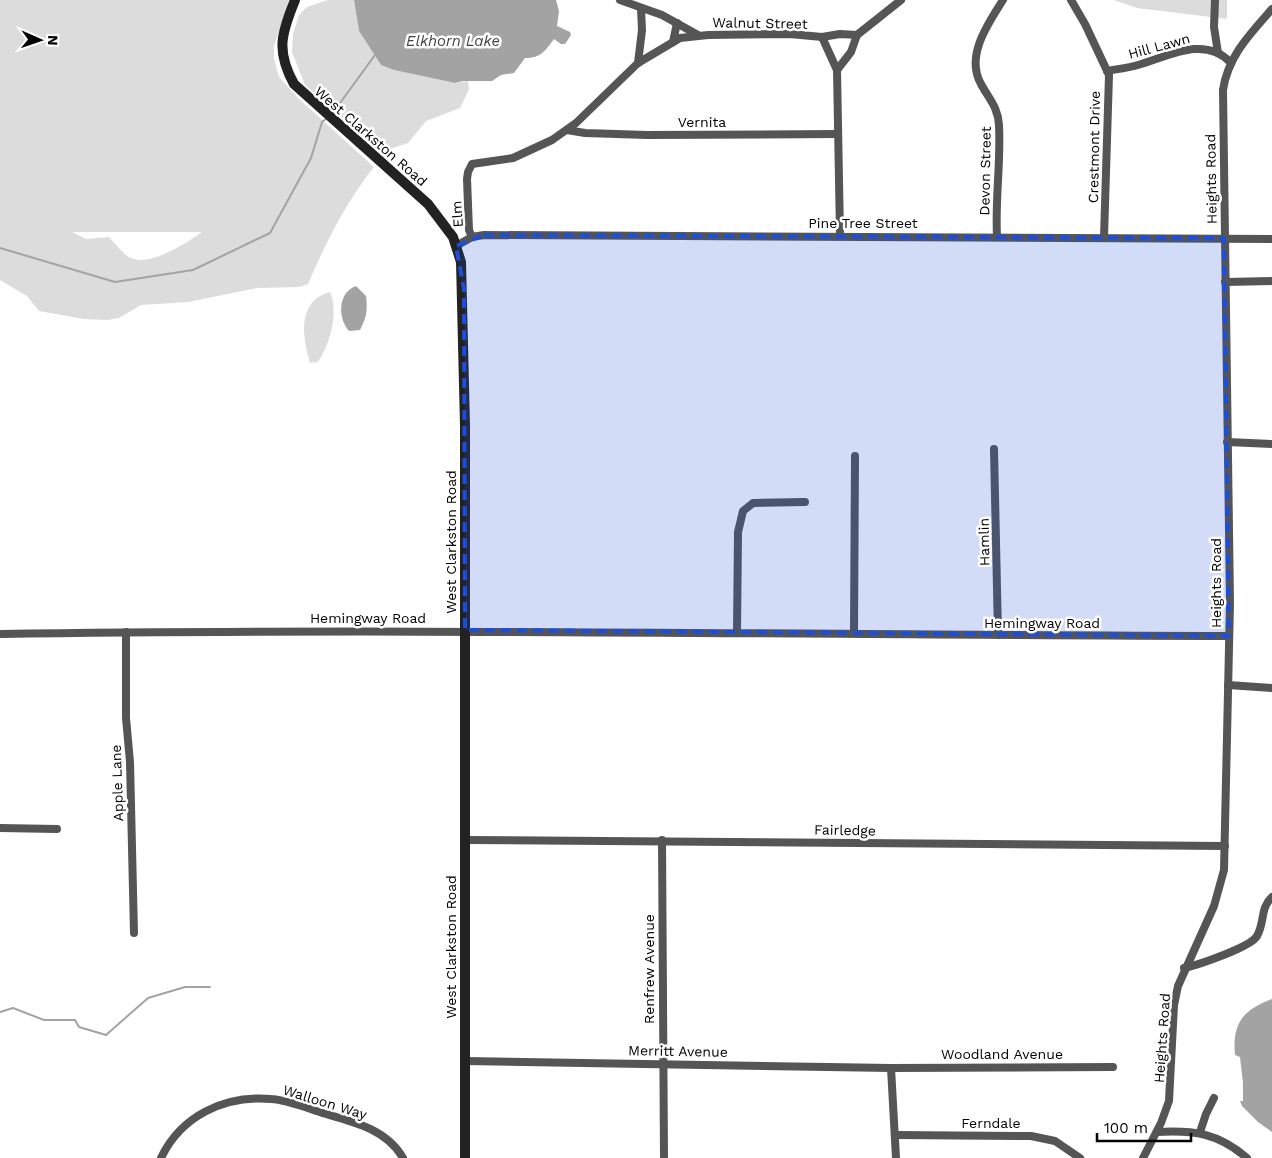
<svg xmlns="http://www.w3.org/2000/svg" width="1272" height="1158" viewBox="0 0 1272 1158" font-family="'Work Sans',sans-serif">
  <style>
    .green { fill: #dcdcdc; fill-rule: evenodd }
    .water { fill: #a3a3a3 }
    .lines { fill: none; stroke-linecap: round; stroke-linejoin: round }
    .stream { stroke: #a3a3a3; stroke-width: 2 }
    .minor { stroke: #555; stroke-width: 8 }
    .secondary { stroke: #222; stroke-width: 10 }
    .marked { fill: #1d4ed8; fill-opacity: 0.2; stroke: #1d4ed8; stroke-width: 4; stroke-dasharray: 10 6; stroke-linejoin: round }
    .labels { text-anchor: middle; stroke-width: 5; stroke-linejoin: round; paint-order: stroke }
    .street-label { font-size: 14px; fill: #000; stroke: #fff }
    .water-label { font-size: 15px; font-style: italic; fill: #444; stroke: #fff }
  </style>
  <rect width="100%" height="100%" fill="#fff"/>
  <g class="green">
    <path d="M0,0H289L274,46V59L279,77L298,98L374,167C346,202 326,242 308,284L299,287L257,288L188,302L141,305L119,318L107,320L84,319L39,311L27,296L0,280ZM72,232H201V233C184,244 145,271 126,255C120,250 115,243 109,237L86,239Z"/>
    <path d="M328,0H354L359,31L381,65L394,70L455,83L468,81L469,89L460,108L426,121L408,143L384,151L375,146L305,85L292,52L293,34L299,15L307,7Z"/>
    <path d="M1114,0H1227V19L1137,8Z"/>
    <path d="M330,292C339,313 330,343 318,362L310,363C302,336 297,301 330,292Z"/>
  </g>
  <g class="water">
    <path d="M354,0H556L559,11L557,26L570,32L571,35L565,44H561L554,39C545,51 541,58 525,58L514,73L501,75L492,81H463L455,83L394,70L381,65L359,31Z"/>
    <path d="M356,286L366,296C368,311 366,318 360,330L349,331C338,319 337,293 356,286Z"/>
    <path d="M1272,999V1132L1258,1122L1242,1106L1240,1101H1243V1083L1240,1057L1235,1055C1232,1023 1243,1010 1272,999Z"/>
  </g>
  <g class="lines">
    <g class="stream">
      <path d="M332,114L375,55"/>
      <path d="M0,248L115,282L193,270L270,233L311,158L322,122L326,119"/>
      <path d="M0,1012L13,1008L44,1020H75L79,1027L106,1035L148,998L185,987H210"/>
    </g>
    <g class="minor">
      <path d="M620,0L662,15L698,35"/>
      <path d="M1071,0L1085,24L1109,75L1104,237"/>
      <path d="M1215,0L1214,27L1218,53"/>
      <path d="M822,37L840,34L857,35"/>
      <path d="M673,42L677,23"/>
      <path d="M638,63L642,30L641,9"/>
      <path d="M1107,71C1117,69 1128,68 1138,65C1167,57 1204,35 1230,62"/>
      <path d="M567,130L585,133L647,135L837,134"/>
      <path d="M840,235L837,70L851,52L857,35L901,0"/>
      <path d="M997,236C995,199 1001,162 999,125C998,107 989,99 981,84C965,56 988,24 1003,0"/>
      <path d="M472,237L469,230L467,179L468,172L472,164L513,158L552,140L576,123L638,63L680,38L708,35L790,34L822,37L837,70"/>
      <path d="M456,246L472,237L484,235L1272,239"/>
      <path d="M1225,282L1272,281"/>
      <path d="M1227,442L1272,444"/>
      <path d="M994,449L998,635"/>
      <path d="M126,632V718L130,762L134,933"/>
      <path d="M737,632L738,532L743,511L753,503L805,502"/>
      <path d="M854,633L855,456"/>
      <path d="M0,634C410,628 819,635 1229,636"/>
      <path d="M1228,685L1272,688"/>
      <path d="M0,828L57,829"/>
      <path d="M465,840L1225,846"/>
      <path d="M662,840L664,1158"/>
      <path d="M1184,968C1198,965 1251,947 1257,936C1265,922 1260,908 1272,897"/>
      <path d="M465,1061L891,1068L1113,1067"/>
      <path d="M891,1068L896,1158"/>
      <path d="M1157,1132C1194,1130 1218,1133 1247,1158"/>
      <path d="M1200,1132L1206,1114L1214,1098"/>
      <path d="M895,1135L1031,1136L1055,1141L1080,1158"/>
      <path d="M161,1158C181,1116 224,1095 271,1099C289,1100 309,1109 326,1114C355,1122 387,1130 403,1158"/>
      <path d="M1143,1158L1161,1123L1169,1101L1174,1005L1178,986L1214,906L1224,870L1230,603L1223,90C1228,56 1250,34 1272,9"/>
    </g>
    <path class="secondary" d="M295,0C281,34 276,51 294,84L428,204L453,237L461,262L465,426V1158"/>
  </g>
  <path class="marked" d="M484,235L1224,238L1229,636L465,630L464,289L456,246Z"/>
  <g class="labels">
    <g class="street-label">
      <text transform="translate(760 23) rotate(1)" y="5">Walnut Street</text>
      <text transform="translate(1159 46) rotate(-15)" y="5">Hill Lawn</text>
      <text x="702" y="127">Vernita</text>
      <text transform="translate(371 136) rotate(41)" y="5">West Clarkston Road</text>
      <text transform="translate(1094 147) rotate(-89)" y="5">Crestmont Drive</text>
      <text transform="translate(985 171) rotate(-89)" y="5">Devon Street</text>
      <text transform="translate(1211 179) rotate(-91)" y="5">Heights Road</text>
      <text transform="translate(457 214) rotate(-94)" y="5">Elm</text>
      <text x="863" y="228">Pine Tree Street</text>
      <text transform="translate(451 542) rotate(-90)" y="5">West Clarkston Road</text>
      <text transform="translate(984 542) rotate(-91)" y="5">Hamlin</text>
      <text transform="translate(1216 583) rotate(-90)" y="5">Heights Road</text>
      <text x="368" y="623">Hemingway Road</text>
      <text x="1042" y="628">Hemingway Road</text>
      <text transform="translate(117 783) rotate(-92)" y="5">Apple Lane</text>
      <text transform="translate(845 830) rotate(1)" y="5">Fairledge</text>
      <text transform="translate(451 947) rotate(-90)" y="5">West Clarkston Road</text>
      <text transform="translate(649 969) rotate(-90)" y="5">Renfrew Avenue</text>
      <text transform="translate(1162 1038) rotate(-86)" y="5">Heights Road</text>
      <text transform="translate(678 1051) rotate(1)" y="5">Merritt Avenue</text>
      <text x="1002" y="1059">Woodland Avenue</text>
      <text transform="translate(325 1102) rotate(17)" y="5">Walloon Way</text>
      <text x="991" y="1128">Ferndale</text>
    </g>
    <g class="water-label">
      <text x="453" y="46">Elkhorn Lake</text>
    </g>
  </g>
  <g transform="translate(40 40) rotate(92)" stroke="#ffffff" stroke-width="4" paint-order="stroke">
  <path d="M0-4L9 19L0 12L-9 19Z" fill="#000000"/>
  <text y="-8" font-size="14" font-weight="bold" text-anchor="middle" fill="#000000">N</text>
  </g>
  <path d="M1097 1133v8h94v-8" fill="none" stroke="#000000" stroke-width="2.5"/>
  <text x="1104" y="1133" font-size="15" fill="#000000" stroke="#ffffff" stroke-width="4" paint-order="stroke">100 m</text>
</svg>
